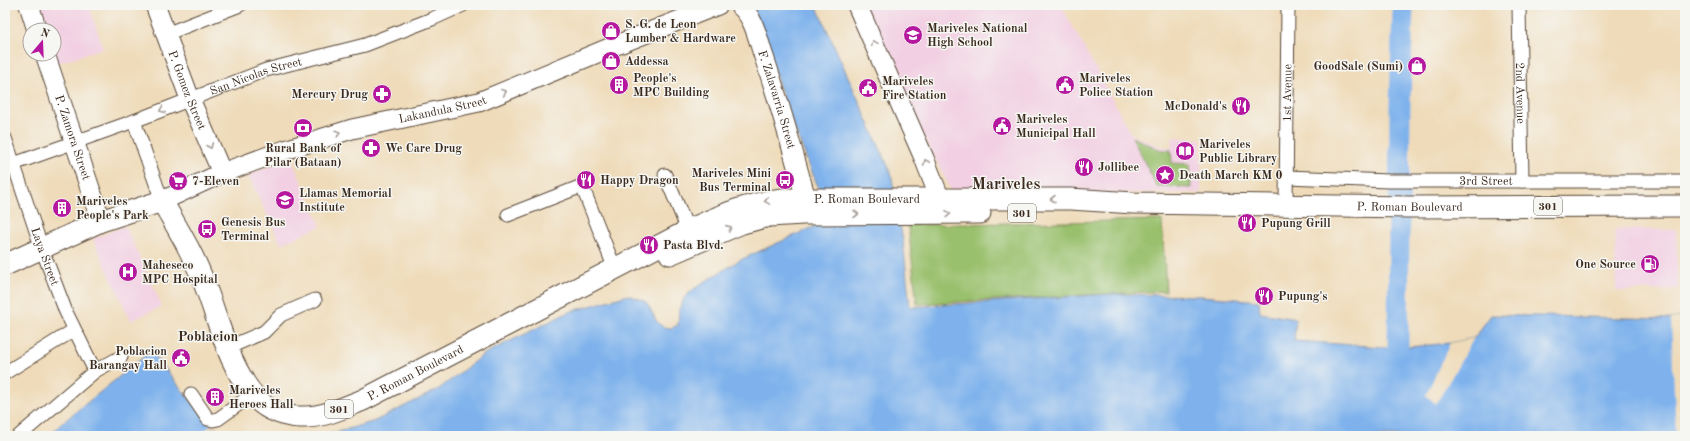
<svg xmlns="http://www.w3.org/2000/svg" width="1690" height="441" viewBox="0 0 1690 441" font-family="'Old Standard TT',serif">
  <style>
    .built { fill: #f2cfe2 }
    .green { fill: #99c06c; stroke: #6a7545 }
    .water { fill: #7fb2ec; stroke: #5d6e85 }
    .pier { fill: #efdbb9 }
    .lines { fill: none; stroke-linecap: round; stroke-linejoin: round }
    .river { stroke: #7fb2ec; stroke-width: 21 }
    .street-casing { stroke: #564535; stroke-width: 15 }
    .secondary-casing { stroke: #564535; stroke-width: 21 }
    .primary-casing { stroke: #564535; stroke-width: 23 }
    .street { stroke: #fff; stroke-width: 13 }
    .secondary { stroke: #fff; stroke-width: 19 }
    .primary { stroke: #fff; stroke-width: 21 }
    .oneway { stroke: #a79f9a }
    .labels { text-anchor: middle; stroke-width: 3; stroke-linejoin: round; paint-order: stroke }
    .shield { fill: #f6f6f2; stroke: #73675e; stroke-width: 1 }
    .shield-label { font-size: 11px; font-weight: bold; fill: #3b2a1e }
    .poi-label { font-size: 12px; font-weight: bold; fill: #3b2a1e; stroke: #f6f6f2; text-anchor: start }
    .street-label { font-size: 12px; fill: #3b2a1e; stroke: #f6f6f2 }
    .quarter-label { font-size: 14px; font-weight: bold; fill: #3b2a1e; stroke: #f6f6f2 }
    .district-label { font-size: 16px; font-weight: bold; fill: #3b2a1e; stroke: #f6f6f2 }
  </style>
  <rect width="100%" height="100%" fill="#f6f6f2"/>
  <filter id="ink" filterUnits="userSpaceOnUse"><feTurbulence type="fractalNoise" baseFrequency=".025" numOctaves="2"/><feDisplacementMap in="SourceGraphic" scale="8" xChannelSelector="R" yChannelSelector="G"/><feConvolveMatrix kernelMatrix="1 2 1 2 8 2 1 2 1" color-interpolation-filters="sRGB"/></filter>
  <filter id="wash" filterUnits="userSpaceOnUse"><feTurbulence type="fractalNoise" baseFrequency=".012" numOctaves="4" result="noise"/><feDisplacementMap in="SourceGraphic" scale="16" xChannelSelector="R" yChannelSelector="G"/><feGaussianBlur stdDeviation="0.9" result="paint"/><feColorMatrix in="noise" values="0 0 0 0 0 0 0 0 0 0 0 0 0 0 0 0 0 1.4 0 .05"/><feComposite in="paint" operator="in"/></filter>
  <g filter="url(#wash)">
    <rect width="100%" height="100%" fill="#efdbb9"/>
    <g class="built">
      <path d="M37,5H89L103,48L55,64L54,30H44Z"/>
      <path d="M861,5H1061L1132,135L1162,147H1172V137L1201,139V193L952,192L888,65Z"/>
      <path d="M291,158L321,226L281,244L248,175Z"/>
      <path d="M125,226L162,306L131,321L93,239Z"/>
      <path d="M1615,229L1676,230L1678,290L1616,291Z"/>
    </g>
    <g class="green">
      <path d="M1132,137L1161,150H1171L1172,163L1190,164L1191,188L1157,187Z"/>
      <path d="M1162,220L1166,291L917,304L908,225Z"/>
    </g>
    <g class="water">
      <path d="M751,5H816L891,173L903,241L910,307L1112,294L1201,296L1259,301L1260,313L1296,319L1294,341L1398,348L1450,343L1474,338L1491,315L1671,319L1685,316V436H324L375,421L439,389L484,354L569,312L628,295L640,299L647,303L657,322L663,327L671,328L678,325L679,309L685,297L698,286L740,260L820,224L819,189L793,125Z"/>
      <path d="M151,351L211,426L235,436H49L62,423Z"/>
    </g>
    <g class="pier">
      <path d="M1685,316V436H1676L1671,319Z"/>
      <path d="M1474,338L1436,404L1426,395L1450,343Z"/>
      <path d="M211,426L235,436H194Z"/>
    </g>
    <g class="lines">
      <path class="river" d="M1398,348L1400,105L1403,5"/>
    </g>
  </g>
  <g filter="url(#ink)">
    <g class="lines">
      <g class="street-casing">
        <g id="street">
          <path id="s1" d="M1519,5L1522,181"/>
          <path d="M166,34L240,5"/>
          <path d="M134,121L162,201"/>
          <path id="s2" d="M5,138L42,249L66,312L95,371"/>
          <path id="s3" d="M5,167L134,121L266,70L365,45L432,19L463,5"/>
          <path d="M665,175L688,230"/>
          <path id="s4" d="M1286,177L1389,181H1685"/>
          <path id="s5" d="M1286,205L1288,5"/>
          <path d="M508,215L582,186L615,269"/>
          <path d="M227,348L264,332L281,315L315,300"/>
          <path d="M5,373L74,330"/>
          <path d="M191,394L208,419L213,420L218,419L253,394"/>
          <path d="M19,436L95,371L121,357"/>
        </g>
      </g>
      <g class="secondary-casing">
        <g id="secondary">
          <path d="M29,5L37,30"/>
          <path id="s6" d="M155,5L190,99L222,173"/>
          <path id="s7" d="M739,5C754,16 758,40 764,57C780,104 793,151 806,199"/>
          <path d="M857,5L924,158L940,199"/>
          <path id="s8" d="M45,54L101,221"/>
          <path id="s9" d="M162,201L222,173L285,150L352,129L479,102L614,46L718,5"/>
        </g>
      </g>
      <g class="primary-casing">
        <g id="primary">
          <path d="M670,254L742,223L769,216L803,214L980,213"/>
          <path id="s10" d="M5,265L101,221L162,201C178,229 195,257 206,288C220,325 229,367 256,398C267,411 289,418 305,417C325,417 345,407 363,400L693,228C724,214 748,203 783,199H1070L1134,203L1412,207L1685,206"/>
        </g>
      </g>
      <use href="#street" class="street"/>
      <use href="#secondary" class="secondary"/>
      <use href="#primary" class="primary"/>
    </g>
    <defs><path id="oneway-chevron" d="M-2-3.5L2.5 0L-2 3.5" fill="none" stroke-width="1.6" stroke-linecap="round" stroke-linejoin="round"/></defs>
    <g class="oneway">
      <use href="#oneway-chevron" transform="translate(874 43) rotate(-114)"/>
      <use href="#oneway-chevron" transform="translate(504 92) rotate(-23)"/>
      <use href="#oneway-chevron" transform="translate(162 110) rotate(158)"/>
      <use href="#oneway-chevron" transform="translate(338 133) rotate(-18)"/>
      <use href="#oneway-chevron" transform="translate(210 146) rotate(67)"/>
      <use href="#oneway-chevron" transform="translate(926 162) rotate(-112)"/>
      <use href="#oneway-chevron" transform="translate(1053 199) rotate(180)"/>
      <use href="#oneway-chevron" transform="translate(767 201) rotate(171)"/>
      <use href="#oneway-chevron" transform="translate(856 214)"/>
      <use href="#oneway-chevron" transform="translate(948 214) rotate(-1)"/>
      <use href="#oneway-chevron" transform="translate(729 228) rotate(-24)"/>
    </g>
  </g>
  <defs>
    <g id="shop-disc" transform="scale(1)"><circle r="9.5" fill="#b5179e" stroke="#f6f6f2"/><path d="M-5-2.5h2.3a2.7 3.5 0 0 1 5.4 0H5L5.5 6h-11ZM-1.5-2.5h3a1.5 2.3 0 0 0-3 0Z" fill="#fff"/></g>
    <g id="school-disc" transform="scale(1)"><circle r="9.5" fill="#b5179e" stroke="#f6f6f2"/><path d="M0-5L7-2L0 1L-7-2ZM-4 1L0 2.5L4 1V4Q0 6-4 4Z" fill="#fff"/></g>
    <g id="building-disc" transform="scale(1)"><circle r="9.5" fill="#b5179e" stroke="#f6f6f2"/><path d="M-4-6H4V6H1V3H-1V6H-4ZM-2.5-4.3h1.7v1.8h-1.7ZM.8-4.3h1.7v1.8H.8ZM-2.5-1h1.7V.8h-1.7ZM.8-1h1.7V.8H.8Z" fill="#fff"/></g>
    <g id="civic-disc" transform="scale(1)"><circle r="9.5" fill="#b5179e" stroke="#f6f6f2"/><path d="M-.6-6.5H3V-4.5H.6V-3L4-1V1h2V6H-6V1h2V-1L-.6-3ZM-1.2 2.5V6h2.4V2.5Z" fill="#fff"/></g>
    <g id="pharmacy-disc" transform="scale(1)"><circle r="9.5" fill="#b5179e" stroke="#f6f6f2"/><path d="M-2-6h4v4h4v4h-4v4h-4v-4h-4v-4h4Z" fill="#fff"/></g>
    <g id="restaurant-disc" transform="scale(1)"><circle r="9.5" fill="#b5179e" stroke="#f6f6f2"/><path d="M-5-6h1v4h1v-4h1v4h1v-4h1v5L-1.5 .5V6h-2V.5L-5-1ZM5-6V6H3V1.5H1.5Q1.5-4 5-6Z" fill="#fff"/></g>
    <g id="bank-disc" transform="scale(1)"><circle r="9.5" fill="#b5179e" stroke="#f6f6f2"/><path d="M-6-4H6V4H-6ZM0-2.3a2.3 2.3 0 1 0 0 4.6a2.3 2.3 0 1 0 0-4.6Z" fill="#fff"/></g>
    <g id="library-disc" transform="scale(1)"><circle r="9.5" fill="#b5179e" stroke="#f6f6f2"/><path d="M-6-4Q-3-5.5-.7-3.5V5Q-3 3-6 4ZM6-4Q3-5.5 .7-3.5V5Q3 3 6 4Z" fill="#fff"/></g>
    <g id="sight-disc" transform="scale(1)"><circle r="9.5" fill="#b5179e" stroke="#f6f6f2"/><path d="M0-6L1.8-2.2L6-1.7L2.9 1.2L3.7 5.4L0 3.3L-3.7 5.4L-2.9 1.2L-6-1.7L-1.8-2.2Z" fill="#fff"/></g>
    <g id="bus-disc" transform="scale(1)"><circle r="9.5" fill="#b5179e" stroke="#f6f6f2"/><path d="M-5-6H5V4H4V6H2V4H-2V6H-4V4H-5ZM-3.5-4V0h7V-4ZM-3.5 1.2v1.5H-2V1.2ZM2 1.2v1.5H3.5V1.2Z" fill="#fff"/></g>
    <g id="supermarket-disc" transform="scale(1)"><circle r="9.5" fill="#b5179e" stroke="#f6f6f2"/><path d="M-6-5.5h2.5l.6 2H6L4.5 2H-2.5L-4.4-4H-6ZM-1.5 3.2a1.3 1.3 0 1 0 .1 0ZM3 3.2a1.3 1.3 0 1 0 .1 0Z" fill="#fff"/></g>
    <g id="fuel-disc" transform="scale(1)"><circle r="9.5" fill="#b5179e" stroke="#f6f6f2"/><path d="M-5.5-6h7V0h2V4h1.3V-2.5L3-4.5l.8-.8L6-3V5H2.5V1h-1V6h-7ZM-4.2-4.7v3.2H.2V-4.7Z" fill="#fff"/></g>
    <g id="hospital-disc" transform="scale(1)"><circle r="9.5" fill="#b5179e" stroke="#f6f6f2"/><path d="M-5-5h3v3.5h4V-5h3V5h-3V1.5h-4V5h-3Z" fill="#fff"/></g>
  </defs>
  <g fill-rule="evenodd">
    <use href="#shop-disc" x="611" y="31"/>
    <use href="#school-disc" x="913" y="35"/>
    <use href="#shop-disc" x="611" y="61"/>
    <use href="#shop-disc" x="1417" y="66"/>
    <use href="#building-disc" x="619" y="85"/>
    <use href="#civic-disc" x="1065" y="85"/>
    <use href="#civic-disc" x="868" y="88"/>
    <use href="#pharmacy-disc" x="382" y="94"/>
    <use href="#restaurant-disc" x="1241" y="106"/>
    <use href="#civic-disc" x="1002" y="126"/>
    <use href="#bank-disc" x="303" y="128"/>
    <use href="#pharmacy-disc" x="371" y="148"/>
    <use href="#library-disc" x="1185" y="151"/>
    <use href="#restaurant-disc" x="1084" y="167"/>
    <use href="#sight-disc" x="1165" y="175"/>
    <use href="#restaurant-disc" x="586" y="180"/>
    <use href="#bus-disc" x="785" y="180"/>
    <use href="#supermarket-disc" x="178" y="181"/>
    <use href="#school-disc" x="285" y="200"/>
    <use href="#building-disc" x="62" y="208"/>
    <use href="#restaurant-disc" x="1247" y="223"/>
    <use href="#bus-disc" x="207" y="229"/>
    <use href="#restaurant-disc" x="649" y="245"/>
    <use href="#fuel-disc" x="1650" y="264"/>
    <use href="#hospital-disc" x="128" y="272"/>
    <use href="#restaurant-disc" x="1264" y="296"/>
    <use href="#civic-disc" x="181" y="358"/>
    <use href="#building-disc" x="215" y="397"/>
  </g>
  <g class="labels">
    <g class="shield">
      <rect x="1534" y="197" width="28" height="18" rx="3"/>
      <rect x="1008" y="204" width="28" height="18" rx="3"/>
      <rect x="325" y="400" width="28" height="18" rx="3"/>
    </g>
    <g class="shield-label">
      <text x="1548" y="210">301</text>
      <text x="1022" y="217">301</text>
      <text x="339" y="413">301</text>
    </g>
    <g class="poi-label">
      <text x="625" y="28">S. G. de Leon<tspan x="625" dy="14">Lumber &amp; Hardware</tspan></text>
      <text x="927" y="32">Mariveles National<tspan x="927" dy="14">High School</tspan></text>
      <text x="625" y="65">Addessa</text>
      <text x="1403" y="70" text-anchor="end">GoodSale (Sumi)</text>
      <text x="633" y="82">People's<tspan x="633" dy="14">MPC Building</tspan></text>
      <text x="1079" y="82">Mariveles<tspan x="1079" dy="14">Police Station</tspan></text>
      <text x="882" y="85">Mariveles<tspan x="882" dy="14">Fire Station</tspan></text>
      <text x="368" y="98" text-anchor="end">Mercury Drug</text>
      <text x="1227" y="110" text-anchor="end">McDonald's</text>
      <text x="1016" y="123">Mariveles<tspan x="1016" dy="14">Municipal Hall</tspan></text>
      <text x="1199" y="148">Mariveles<tspan x="1199" dy="14">Public Library</tspan></text>
      <text x="303" y="152" text-anchor="middle">Rural Bank of<tspan x="303" dy="14">Pilar (Bataan)</tspan></text>
      <text x="385" y="152">We Care Drug</text>
      <text x="1098" y="171">Jollibee</text>
      <text x="771" y="177" text-anchor="end">Mariveles Mini<tspan x="771" dy="14">Bus Terminal</tspan></text>
      <text x="1179" y="179">Death March KM 0</text>
      <text x="600" y="184">Happy Dragon</text>
      <text x="192" y="185">7-Eleven</text>
      <text x="299" y="197">Llamas Memorial<tspan x="299" dy="14">Institute</tspan></text>
      <text x="76" y="205">Mariveles<tspan x="76" dy="14">People's Park</tspan></text>
      <text x="221" y="226">Genesis Bus<tspan x="221" dy="14">Terminal</tspan></text>
      <text x="1261" y="227">Pupung Grill</text>
      <text x="663" y="249">Pasta Blvd.</text>
      <text x="1636" y="268" text-anchor="end">One Source</text>
      <text x="142" y="269">Maheseco<tspan x="142" dy="14">MPC Hospital</tspan></text>
      <text x="1278" y="300">Pupung's</text>
      <text x="167" y="355" text-anchor="end">Poblacion<tspan x="167" dy="14">Barangay Hall</tspan></text>
      <text x="229" y="394">Mariveles<tspan x="229" dy="14">Heroes Hall</tspan></text>
    </g>
    <g class="street-label">
      <text dy="4" stroke="none"><textPath href="#s3" startOffset="267">San Nicolas Street</textPath></text>
      <text dy="4" stroke="none"><textPath href="#s6" startOffset="91">P. Gomez Street</textPath></text>
      <text dy="4" stroke="none"><textPath href="#s5" startOffset="112">1st Avenue</textPath></text>
      <text dy="4" stroke="none"><textPath href="#s1" startOffset="88">2nd Avenue</textPath></text>
      <text dy="4" stroke="none"><textPath href="#s7" startOffset="103">F. Zalavarria Street</textPath></text>
      <text dy="4" stroke="none"><textPath href="#s9" startOffset="296">Lakandula Street</textPath></text>
      <text dy="4" stroke="none"><textPath href="#s8" startOffset="88">P. Zamora Street</textPath></text>
      <text dy="4" stroke="none"><textPath href="#s4" startOffset="200">3rd Street</textPath></text>
      <text dy="4" stroke="none"><textPath href="#s10" startOffset="1055">P. Roman Boulevard</textPath></text>
      <text dy="4" stroke="none"><textPath href="#s10" startOffset="1598">P. Roman Boulevard</textPath></text>
      <text dy="4" stroke="none"><textPath href="#s2" startOffset="125">Laya Street</textPath></text>
      <text dy="4" stroke="none"><textPath href="#s10" startOffset="563">P. Roman Boulevard</textPath></text>
    </g>
    <g class="quarter-label">
      <text x="208" y="341">Poblacion</text>
    </g>
    <g class="district-label">
      <text x="1006" y="189">Mariveles</text>
    </g>
  </g>
  <rect width="1690" height="441" fill="none" stroke="#f6f6f2" stroke-width="20"/>
  <g transform="translate(42 42) rotate(19)"><circle r="19" fill="#f6f6f2" stroke="#aba49d"/>
  <path d="M0-3L7 15L0 10L-7 15Z" fill="#b5179e"/>
  <text y="-6" font-size="11" font-weight="bold" text-anchor="middle" fill="#3b2a1e">N</text>
  </g>
</svg>
